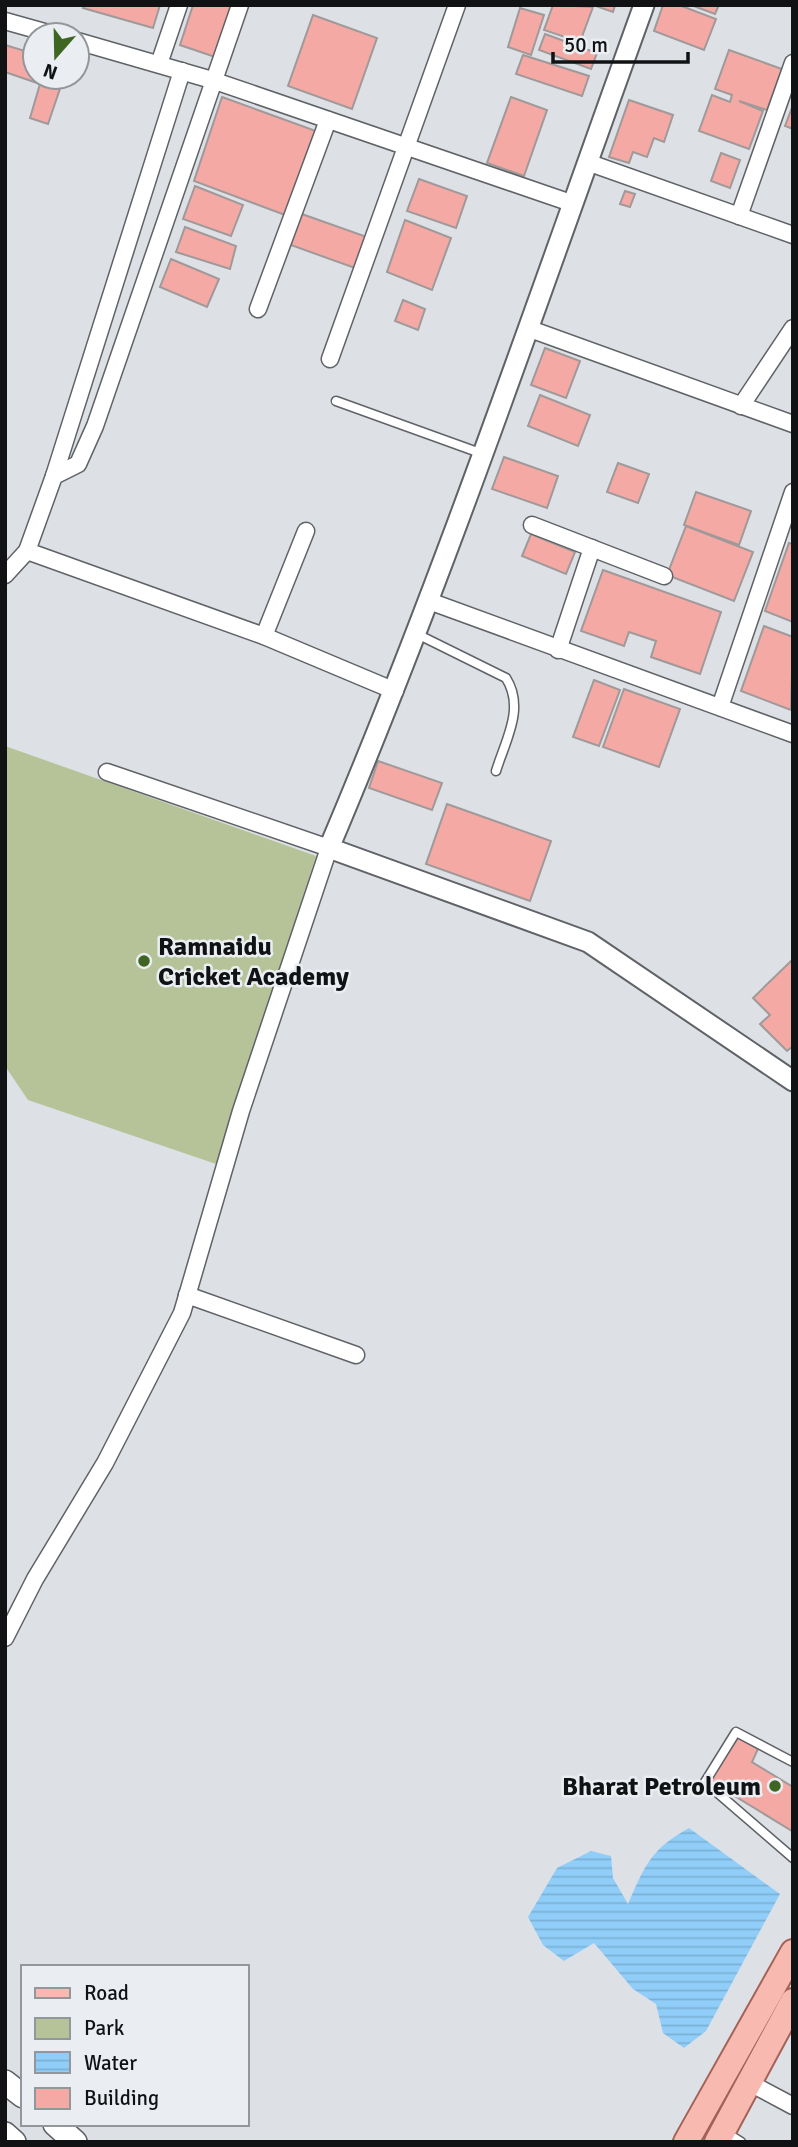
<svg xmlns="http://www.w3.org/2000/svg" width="798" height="2147" viewBox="0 0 798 2147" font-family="Signika,sans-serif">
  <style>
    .green { fill: #b6c399 }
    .water { fill: url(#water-rules) }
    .building { fill: #f4a9a5; stroke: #a09999; stroke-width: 2 }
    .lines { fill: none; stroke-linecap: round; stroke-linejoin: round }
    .service-casing { stroke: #5f6266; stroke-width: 11 }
    .minor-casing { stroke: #5f6266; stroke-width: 19 }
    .tertiary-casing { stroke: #5f6266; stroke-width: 23 }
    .secondary-casing { stroke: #5f6266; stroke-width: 26 }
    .primary-casing { stroke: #a46157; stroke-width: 28 }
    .service { stroke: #fff; stroke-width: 8 }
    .minor { stroke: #fff; stroke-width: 16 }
    .tertiary { stroke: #fff; stroke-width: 19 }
    .secondary { stroke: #fff; stroke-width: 23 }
    .primary { stroke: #f8bab0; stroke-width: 24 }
    .poi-dot { fill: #3e6622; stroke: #eaeef3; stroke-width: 2.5 }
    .labels { text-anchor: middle; stroke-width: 5; stroke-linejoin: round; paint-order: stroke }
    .poi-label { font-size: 26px; font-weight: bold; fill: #111214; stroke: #eaeef3; text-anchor: start }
  </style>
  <defs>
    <pattern id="water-rules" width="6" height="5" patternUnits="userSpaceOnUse" patternTransform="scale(1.75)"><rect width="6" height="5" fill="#90cef9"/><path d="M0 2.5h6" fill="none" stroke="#7bb0d5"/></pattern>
  </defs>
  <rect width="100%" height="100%" fill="#dde1e5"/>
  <path class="green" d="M5,746L316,856L216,1164L28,1100L5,1066Z"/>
  <path class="water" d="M689,1828L780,1894L706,2031L684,2048L663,2033L656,2004L633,1989L594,1943L564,1961L543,1945L528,1917L557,1868L591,1851L611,1856L613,1878L628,1904C645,1865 651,1849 689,1828Z"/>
  <g class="building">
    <path d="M84,5H160L153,28L83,8Z"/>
    <path d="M193,5H236L218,58L180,45Z"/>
    <path d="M553,5L593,7L580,42L544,30Z"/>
    <path d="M593,5H615L613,12Z"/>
    <path d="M663,5H679L716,19L704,50L654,31Z"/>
    <path d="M691,5H719L715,14Z"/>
    <path d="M520,8L544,15L531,55L508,47Z"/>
    <path d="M313,15L377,38L352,109L288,86Z"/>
    <path d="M545,34L597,53L591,69L539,50Z"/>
    <path d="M5,45L35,54V77H64L48,124L30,118L40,84L5,72Z"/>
    <path d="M729,50L782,69L767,110L739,101L763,111L749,149L699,131L712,95L730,102L732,95L715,89Z"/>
    <path d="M523,55L589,76L582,96L516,74Z"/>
    <path d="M222,97L316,131L285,215L194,181Z"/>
    <path d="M511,97L547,110L524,176L487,163Z"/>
    <path d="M629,100L673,115L664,142L654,138L647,157L633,152L629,163L609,157Z"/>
    <path d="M793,105V129L785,126Z"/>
    <path d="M721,153L740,160L730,188L711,181Z"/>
    <path d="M419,179L467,196L456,228L407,211Z"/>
    <path d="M195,186L243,205L231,236L183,219Z"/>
    <path d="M625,191L635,194L630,207L620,204Z"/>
    <path d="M299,213L367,237L355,268L288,244Z"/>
    <path d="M405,220L451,238L432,290L387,272Z"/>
    <path d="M185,227L236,246L230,269L176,252Z"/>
    <path d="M171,259L219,279L207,307L160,287Z"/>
    <path d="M403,300L425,309L418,330L395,321Z"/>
    <path d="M545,348L580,361L566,398L531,385Z"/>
    <path d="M540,395L590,415L578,446L528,426Z"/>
    <path d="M504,457L558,476L547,508L492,489Z"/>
    <path d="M618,463L649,474L638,503L607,492Z"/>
    <path d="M696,492L751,511L739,545L684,525Z"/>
    <path d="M686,526L753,552L734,601L667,575Z"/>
    <path d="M531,534L575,552L566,574L522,556Z"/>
    <path d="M789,543L793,544V622L765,611Z"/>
    <path d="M603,570L721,612L700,674L651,657L656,641L629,632L624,646L581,631Z"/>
    <path d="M764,626L793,637L791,710L741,691Z"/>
    <path d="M594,680L620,690L599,746L573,737Z"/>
    <path d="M624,689L680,709L659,767L603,747Z"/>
    <path d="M378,761L442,783L432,810L369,788Z"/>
    <path d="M447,804L551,841L530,901L426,864Z"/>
    <path d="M793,959V1046L787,1051L760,1024L770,1015L753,998Z"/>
    <path d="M736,1736L758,1749L752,1762L793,1787L792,1831L710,1781Z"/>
  </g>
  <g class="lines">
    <g class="service-casing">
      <g id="service">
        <path d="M336,401L483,454"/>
        <path d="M417,634L506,678C525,708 506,739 496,771"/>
        <path d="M793,1762L736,1732L705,1782L793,1858"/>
        <path d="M725,2132L741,2142"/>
      </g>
    </g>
    <g class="minor-casing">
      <g id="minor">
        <path d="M5,21L55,35"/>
        <path d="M77,41L212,80L571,203"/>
        <path d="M159,64L179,5"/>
        <path d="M587,162L793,235"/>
        <path d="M739,216L793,63"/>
        <path d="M258,309L328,120"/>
        <path d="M530,329L793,424"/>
        <path d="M330,359L457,5"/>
        <path d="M741,406L793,328"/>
        <path d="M54,476L182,71"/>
        <path d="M532,525L664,576"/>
        <path d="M27,551L264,636L395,691"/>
        <path d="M5,575L27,551L54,476L78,464L95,426L240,5"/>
        <path d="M429,601L793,734"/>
        <path d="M264,636L306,531"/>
        <path d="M558,650L592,548"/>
        <path d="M720,707L793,492"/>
        <path d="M187,1295L356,1355"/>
        <path d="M5,1638L35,1579L105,1463L182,1313L241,1111L329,848L107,772"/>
        <path d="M748,2082L793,2106"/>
      </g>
    </g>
    <g class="tertiary-casing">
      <path id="tertiary" d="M644,5C542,287 446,572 329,848L588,942L793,1081"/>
    </g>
    <g class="secondary-casing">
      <g id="secondary">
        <path d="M5,2082L23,2096"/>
        <path d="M55,2124L75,2142"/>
        <path d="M5,2134L14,2142"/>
      </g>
    </g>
    <g class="primary-casing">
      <g id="primary">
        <path d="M686,2142L793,1952"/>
        <path d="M717,2142L793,2001"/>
      </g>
    </g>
    <use href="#service" class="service"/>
    <use href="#minor" class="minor"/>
    <use href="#tertiary" class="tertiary"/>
    <use href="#secondary" class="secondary"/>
    <use href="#primary" class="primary"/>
  </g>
  <g class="poi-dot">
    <circle cx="144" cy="961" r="7"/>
    <circle cx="775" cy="1786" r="7"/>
  </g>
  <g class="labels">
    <g class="poi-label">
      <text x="158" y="955">Ramnaidu<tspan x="158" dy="30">Cricket Academy</tspan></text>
      <text x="761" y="1795" text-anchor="end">Bharat Petroleum</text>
    </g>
  </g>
  <rect width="798" height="2147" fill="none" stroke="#111214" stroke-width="14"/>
  <rect x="21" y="1965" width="228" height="161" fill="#eaeef3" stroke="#93969a" stroke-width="2"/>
  <rect x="35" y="1988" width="35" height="10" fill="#f8bab0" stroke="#93969a" stroke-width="2"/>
  <text x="84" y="2000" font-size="21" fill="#111214">Road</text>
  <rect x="35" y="2018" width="35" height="21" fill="#b6c399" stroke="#93969a" stroke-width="2"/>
  <text x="84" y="2035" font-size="21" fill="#111214">Park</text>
  <rect x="35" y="2052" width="35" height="21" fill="url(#water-rules)" stroke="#93969a" stroke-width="2"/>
  <text x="84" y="2070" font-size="21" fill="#111214">Water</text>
  <rect x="35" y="2088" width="35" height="21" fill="#f4a9a5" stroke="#93969a" stroke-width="2"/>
  <text x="84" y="2105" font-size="21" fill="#111214">Building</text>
  <g transform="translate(56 56) rotate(200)"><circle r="33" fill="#eaeef3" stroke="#93969a" stroke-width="2"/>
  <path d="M0-5L12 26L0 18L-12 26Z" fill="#3e6622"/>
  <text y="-10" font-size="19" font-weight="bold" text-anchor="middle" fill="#111214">N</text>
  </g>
  <path d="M553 52v10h135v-10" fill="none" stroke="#111214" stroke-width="3.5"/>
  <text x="564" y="52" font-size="21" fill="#111214" stroke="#eaeef3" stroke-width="5" paint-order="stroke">50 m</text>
</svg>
